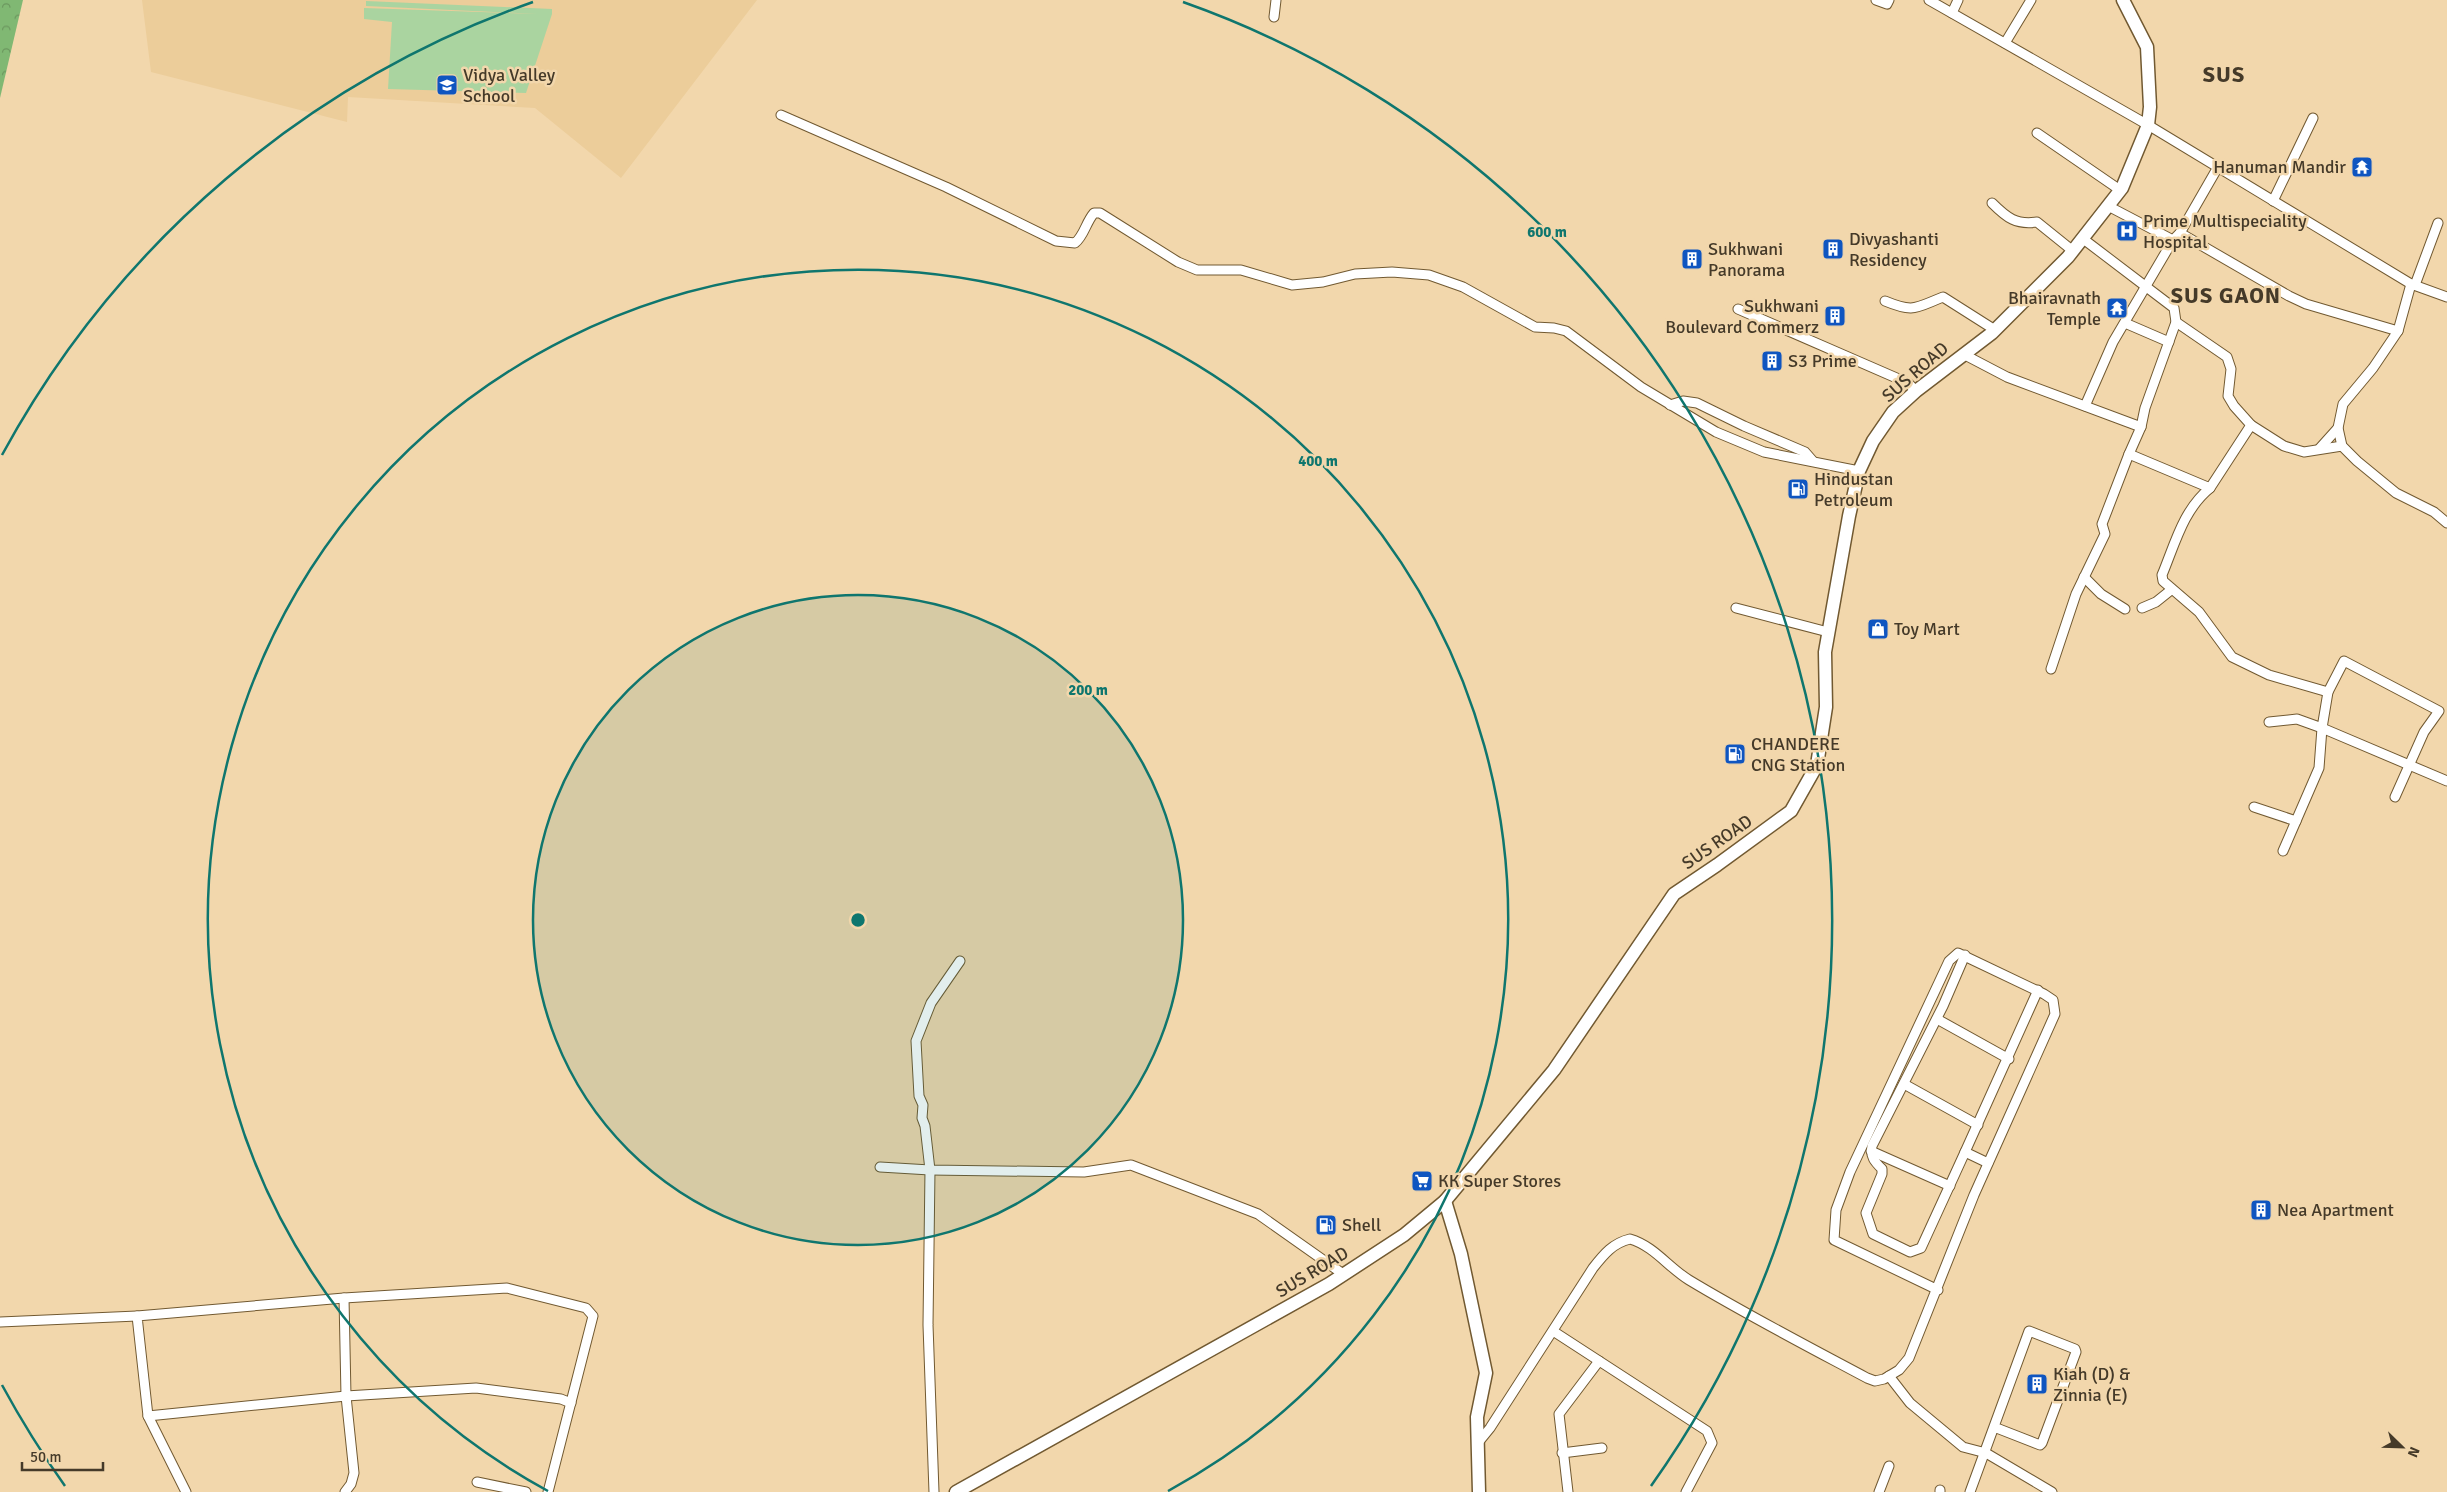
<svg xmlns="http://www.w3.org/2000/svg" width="2447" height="1492" viewBox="0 0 2447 1492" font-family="Signika,sans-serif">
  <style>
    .built { fill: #eccd9a }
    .grass { fill: #aad4a0 }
    .forest { fill: url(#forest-crowns) }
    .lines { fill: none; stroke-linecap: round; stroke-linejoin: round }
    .street-casing { stroke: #715931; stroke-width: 11 }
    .secondary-casing { stroke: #715931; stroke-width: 15 }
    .street { stroke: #fff; stroke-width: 9 }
    .secondary { stroke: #fff; stroke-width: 12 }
    .ring { fill: none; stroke: #0f766e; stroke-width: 2.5 }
    .labels { text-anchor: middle; stroke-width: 5; stroke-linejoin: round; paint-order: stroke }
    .poi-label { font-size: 18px; fill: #453a29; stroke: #f2d7ac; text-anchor: start }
    .street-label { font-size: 18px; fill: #453a29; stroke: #f2d7ac }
    .district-label { font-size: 22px; font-weight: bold; letter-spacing: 1px; fill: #453a29; stroke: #f2d7ac }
    .centre { fill: #0f766e; stroke: #f2d7ac; stroke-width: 2.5 }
    .ring-label { font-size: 15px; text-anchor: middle; font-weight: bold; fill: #0f766e; stroke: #f2d7ac; stroke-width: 5; stroke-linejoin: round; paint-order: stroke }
  </style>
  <defs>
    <pattern id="forest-crowns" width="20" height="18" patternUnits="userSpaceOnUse" patternTransform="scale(1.25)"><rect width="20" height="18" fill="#80b873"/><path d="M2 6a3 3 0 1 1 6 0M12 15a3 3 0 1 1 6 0" fill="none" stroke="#6b975e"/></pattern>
  </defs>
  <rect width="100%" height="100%" fill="#f2d7ac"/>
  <path class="built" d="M142,0H757L621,178L535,108L348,97L347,122L151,72Z"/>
  <path class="grass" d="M366,1L552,9V14L526,93L388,89L392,22L364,19V8L538,14L366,6Z"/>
  <path class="forest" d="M0,0H23L0,98Z"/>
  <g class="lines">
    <g class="street-casing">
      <g id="street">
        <path d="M1876,0L1887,4L1889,0"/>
        <path d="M1929,0L2148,125L2411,284L2447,297"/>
        <path d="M1952,13L1958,0"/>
        <path d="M1274,17L1276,0"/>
        <path d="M2005,43L2031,0"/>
        <path d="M781,115L946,187L1056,241L1075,243C1084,236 1086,222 1094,213H1100L1178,262L1197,270H1241L1292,285L1323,282L1355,274L1392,272L1429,275L1463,287L1535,327L1554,328L1566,331L1641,387L1716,432L1764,452L1859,471"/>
        <path d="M2037,133L2120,190"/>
        <path d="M2273,201L2313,118"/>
        <path d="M1992,203C2007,218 2016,225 2037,222L2073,251"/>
        <path d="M2108,206L2173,240L2180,233L2218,167"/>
        <path d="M2180,233L2289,296L2306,304L2398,331"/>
        <path d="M2082,238L2174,308L2176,322L2145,408L2141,427"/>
        <path d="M2411,284L2398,331L2373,368L2343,404L2338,428L2342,446L2357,461L2396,493L2434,512L2447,523"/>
        <path d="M2415,285L2438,223"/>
        <path d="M1885,301C1914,313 1915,308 1943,297L1995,330"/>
        <path d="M1738,309L1908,383L1916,391"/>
        <path d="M2176,322L2227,357L2231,369L2228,396L2234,406L2251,425"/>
        <path d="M2125,323L2169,342"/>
        <path d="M1963,354L2007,377L2141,427L2129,454L2210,488L2251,425L2284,446L2304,452L2342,446"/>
        <path d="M1670,405L1683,401L1697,403L1744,426L1805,452L1812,460"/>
        <path d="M2085,406L2113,342L2173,240"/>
        <path d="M2320,448L2338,428"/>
        <path d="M2210,488C2183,510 2175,544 2162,575L2163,581L2199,612L2232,657L2269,675L2328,692"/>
        <path d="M2084,577L2101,594L2125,609"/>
        <path d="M1736,608L1828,632"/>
        <path d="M2142,608L2156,602L2171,590"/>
        <path d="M2051,669L2076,594L2105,534L2102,524L2129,454"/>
        <path d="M2269,722L2297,719L2322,728L2328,692L2344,661L2439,711L2424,732L2395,797"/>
        <path d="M2254,807L2296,821"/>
        <path d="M2283,851L2319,768L2322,728L2447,781"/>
        <path d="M1965,955L1943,1006L1872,1146C1870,1157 1875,1162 1882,1169V1174L1866,1213L1873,1234L1910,1252L1921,1248L1965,1152"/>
        <path d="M1937,1019L2009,1059"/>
        <path d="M1904,1084L1978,1125"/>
        <path d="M1871,1151L1950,1186"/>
        <path d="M1988,1163L1965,1152L2038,990"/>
        <path d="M880,1167L930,1170L1084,1172L1131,1165L1258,1214L1343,1274"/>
        <path d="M344,1298L346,1396L354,1473L351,1484L345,1492"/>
        <path d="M0,1322L137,1316"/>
        <path d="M1553,1331L1707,1431L1712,1443L1686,1492"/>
        <path d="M1889,1376L1910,1403L1963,1447L1986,1453L2052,1492"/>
        <path d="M148,1416L346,1396L476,1388L561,1399L571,1403"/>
        <path d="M1477,1444L1490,1428L1593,1268C1604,1254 1613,1243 1630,1239C1654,1246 1668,1267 1689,1280C1747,1315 1807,1346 1867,1378L1875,1381L1884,1379L1899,1370L1909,1358L1974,1195L2055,1014L2053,1000L2044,994L1958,953L1949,961L1850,1172L1836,1210L1834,1240L1938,1290"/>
        <path d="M1562,1453L1602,1448"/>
        <path d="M477,1482L526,1492"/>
        <path d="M186,1492L148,1416L137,1316L344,1298L507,1288L586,1308L593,1316L548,1492"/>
        <path d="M934,1492L928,1325L930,1170L925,1126L922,1118L923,1105L919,1096L916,1041L931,1003L960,961"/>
        <path d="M1568,1492L1559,1414L1599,1361"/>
        <path d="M1879,1492L1889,1466"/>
        <path d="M1940,1492V1490"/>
        <path d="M1970,1492L2029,1331L2075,1349L2076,1352L2042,1443L2040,1445L1994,1427"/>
      </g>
    </g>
    <g class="secondary-casing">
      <g id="secondary">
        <path d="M1445,1201L1461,1254L1486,1373L1477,1417L1479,1492"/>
        <path d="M956,1492L1329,1284L1404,1235L1445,1201L1554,1070L1674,894L1717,865L1791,811L1817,765L1826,707L1825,652L1849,516L1859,471L1873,441L1893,412L1916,391L1992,333L2068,257L2122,188L2148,125L2150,107L2147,47L2123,0"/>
      </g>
    </g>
    <use href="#street" class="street"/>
    <use href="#secondary" class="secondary"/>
  </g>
  <circle cx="858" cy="920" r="325" fill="#0f766e" fill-opacity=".12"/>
  <g class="ring">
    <circle cx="858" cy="920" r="325"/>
    <path d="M548 1491A650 650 0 1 1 1168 1491"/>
    <path d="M65 1486A974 974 0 0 1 2 1385M2 455A974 974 0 0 1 533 2M1183 2A974 974 0 0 1 1651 1486"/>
  </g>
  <defs>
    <g id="school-square" transform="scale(1.125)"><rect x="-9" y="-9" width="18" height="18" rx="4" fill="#0f55c0" stroke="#f2d7ac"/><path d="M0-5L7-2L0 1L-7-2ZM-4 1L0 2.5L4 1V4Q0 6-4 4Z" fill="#fff"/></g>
    <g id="temple-square" transform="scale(1.125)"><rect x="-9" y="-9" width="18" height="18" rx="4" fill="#0f55c0" stroke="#f2d7ac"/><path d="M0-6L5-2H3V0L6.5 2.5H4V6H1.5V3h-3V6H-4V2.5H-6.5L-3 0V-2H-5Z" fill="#fff"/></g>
    <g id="hospital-square" transform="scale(1.125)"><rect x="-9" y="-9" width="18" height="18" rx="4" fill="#0f55c0" stroke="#f2d7ac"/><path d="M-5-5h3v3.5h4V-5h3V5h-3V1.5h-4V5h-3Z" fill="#fff"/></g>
    <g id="building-square" transform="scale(1.125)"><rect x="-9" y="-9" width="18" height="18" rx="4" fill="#0f55c0" stroke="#f2d7ac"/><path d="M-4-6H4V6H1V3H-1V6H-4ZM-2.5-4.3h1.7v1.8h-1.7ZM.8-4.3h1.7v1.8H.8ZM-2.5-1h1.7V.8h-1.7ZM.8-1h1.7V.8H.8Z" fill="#fff"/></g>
    <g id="fuel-square" transform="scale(1.125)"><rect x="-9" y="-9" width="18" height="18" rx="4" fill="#0f55c0" stroke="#f2d7ac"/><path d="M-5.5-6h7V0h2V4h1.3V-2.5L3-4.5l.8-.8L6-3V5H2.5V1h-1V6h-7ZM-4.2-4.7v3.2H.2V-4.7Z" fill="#fff"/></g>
    <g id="shop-square" transform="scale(1.125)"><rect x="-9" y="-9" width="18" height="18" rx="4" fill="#0f55c0" stroke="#f2d7ac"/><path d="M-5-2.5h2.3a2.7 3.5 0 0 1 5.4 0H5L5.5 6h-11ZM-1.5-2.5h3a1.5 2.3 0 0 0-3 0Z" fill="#fff"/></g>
    <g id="supermarket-square" transform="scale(1.125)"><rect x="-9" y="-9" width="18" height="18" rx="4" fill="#0f55c0" stroke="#f2d7ac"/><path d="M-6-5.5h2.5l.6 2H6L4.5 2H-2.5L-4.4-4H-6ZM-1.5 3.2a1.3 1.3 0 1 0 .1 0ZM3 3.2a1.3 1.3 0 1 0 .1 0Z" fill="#fff"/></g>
  </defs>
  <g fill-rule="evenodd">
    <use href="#school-square" x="447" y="85"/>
    <use href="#temple-square" x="2362" y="167"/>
    <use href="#hospital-square" x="2127" y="231"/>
    <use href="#building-square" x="1833" y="249"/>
    <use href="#building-square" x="1692" y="259"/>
    <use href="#temple-square" x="2117" y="308"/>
    <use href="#building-square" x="1835" y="316"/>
    <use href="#building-square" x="1772" y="361"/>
    <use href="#fuel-square" x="1798" y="489"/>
    <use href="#shop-square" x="1878" y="629"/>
    <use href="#fuel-square" x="1735" y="754"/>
    <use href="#supermarket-square" x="1422" y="1181"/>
    <use href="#building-square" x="2261" y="1210"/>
    <use href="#fuel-square" x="1326" y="1225"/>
    <use href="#building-square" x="2037" y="1384"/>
  </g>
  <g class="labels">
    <g class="poi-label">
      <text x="463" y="81">Vidya Valley<tspan x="463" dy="21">School</tspan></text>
      <text x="2346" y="173" text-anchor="end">Hanuman Mandir</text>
      <text x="2143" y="227">Prime Multispeciality<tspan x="2143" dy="21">Hospital</tspan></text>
      <text x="1849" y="245">Divyashanti<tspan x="1849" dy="21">Residency</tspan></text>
      <text x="1708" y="255">Sukhwani<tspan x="1708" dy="21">Panorama</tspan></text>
      <text x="2101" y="304" text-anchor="end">Bhairavnath<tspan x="2101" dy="21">Temple</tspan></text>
      <text x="1819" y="312" text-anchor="end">Sukhwani<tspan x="1819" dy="21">Boulevard Commerz</tspan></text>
      <text x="1788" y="367">S3 Prime</text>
      <text x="1814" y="485">Hindustan<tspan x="1814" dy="21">Petroleum</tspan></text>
      <text x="1894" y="635">Toy Mart</text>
      <text x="1751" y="750">CHANDERE<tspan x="1751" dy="21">CNG Station</tspan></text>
      <text x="1438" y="1187">KK Super Stores</text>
      <text x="2277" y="1216">Nea Apartment</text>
      <text x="1342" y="1231">Shell</text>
      <text x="2053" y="1380">Kiah (D) &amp;<tspan x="2053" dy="21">Zinnia (E)</tspan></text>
    </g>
    <g class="street-label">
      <text transform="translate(1915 372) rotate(-41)" y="6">SUS ROAD</text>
      <text transform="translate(1717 842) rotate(-35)" y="6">SUS ROAD</text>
      <text transform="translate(1312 1272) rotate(-31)" y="6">SUS ROAD</text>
    </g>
    <g class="district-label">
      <text x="2224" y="82">SUS</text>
      <text x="2226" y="303">SUS GAON</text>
    </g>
  </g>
  <circle cx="858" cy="920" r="8" class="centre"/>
  <g class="ring-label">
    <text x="1547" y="237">600 m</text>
    <text x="1318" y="466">400 m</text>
    <text x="1088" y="695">200 m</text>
  </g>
  <g transform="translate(2402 1447) rotate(113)" stroke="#f2d7ac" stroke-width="4" paint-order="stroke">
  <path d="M0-4L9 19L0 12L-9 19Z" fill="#453a29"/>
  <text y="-8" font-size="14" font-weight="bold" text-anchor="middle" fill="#453a29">N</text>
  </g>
  <path d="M22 1462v8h81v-8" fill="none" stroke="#453a29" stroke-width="2.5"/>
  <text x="30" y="1462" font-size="15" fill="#453a29" stroke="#f2d7ac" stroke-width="4" paint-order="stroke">50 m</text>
</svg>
